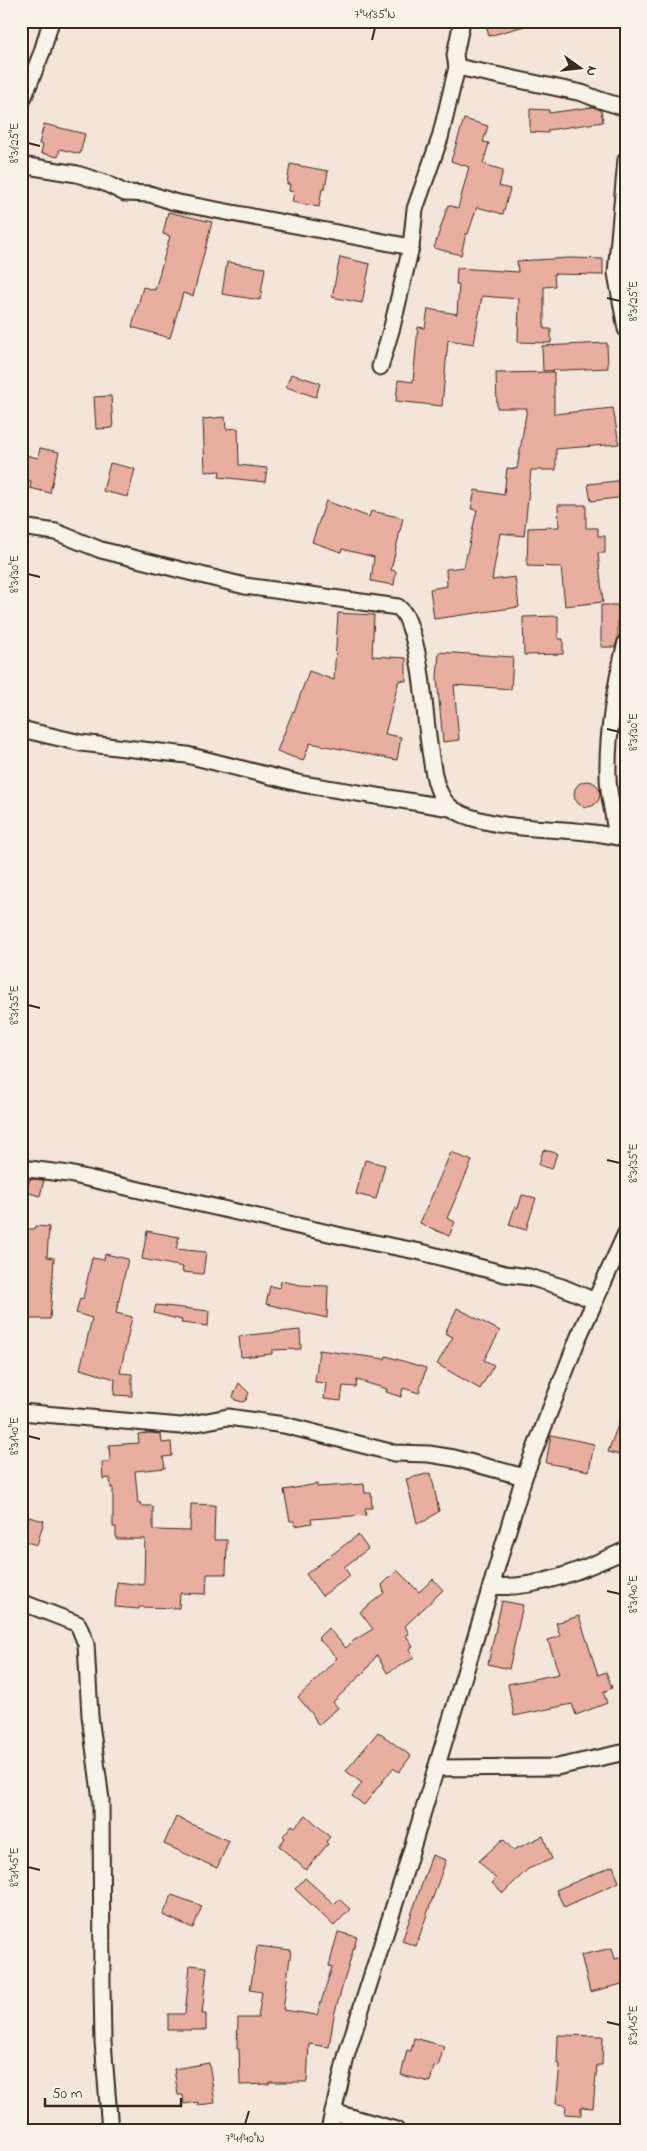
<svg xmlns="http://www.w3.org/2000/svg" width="647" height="2151" viewBox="0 0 647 2151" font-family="'Indie Flower',sans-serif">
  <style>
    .building { fill: #e8afa1; stroke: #3b2a1e }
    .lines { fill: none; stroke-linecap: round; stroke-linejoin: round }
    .street-casing { stroke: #3b2a1e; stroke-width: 19 }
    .street { stroke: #f7f3e8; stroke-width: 15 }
    .ticks { fill: none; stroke: #3b2a1e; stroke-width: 2 }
    .neatline { fill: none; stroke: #3b2a1e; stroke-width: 2 }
    .ticks-label { font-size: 12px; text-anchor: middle; fill: #3b2a1e }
  </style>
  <rect width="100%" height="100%" fill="#f4e5da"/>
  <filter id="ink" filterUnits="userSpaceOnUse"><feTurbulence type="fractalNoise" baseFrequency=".02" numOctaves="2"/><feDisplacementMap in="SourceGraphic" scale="10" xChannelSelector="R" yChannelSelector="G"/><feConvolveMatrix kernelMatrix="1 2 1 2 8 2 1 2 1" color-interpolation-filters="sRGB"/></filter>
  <g filter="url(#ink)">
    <g class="building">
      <path d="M485,21H527L528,25L489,36Z"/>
      <path d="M593,107L601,110L603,122L548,130V133L530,132V109L549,110V113Z"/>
      <path d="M464,119L488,126L483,142L489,143L483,164L503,170L499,186L510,189L503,214L477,207L468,234L466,233L461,255L434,248L448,205L458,208L469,167L451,161Z"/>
      <path d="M44,124L85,134L80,154L60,149L58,157L41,153L43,145L39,144Z"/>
      <path d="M290,164L328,171L325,189H322L319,207L292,202L294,192L289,191L290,184H287Z"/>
      <path d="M168,212L212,222L193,296L183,293L170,338L132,327L143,287L155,290L170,236L163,234Z"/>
      <path d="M340,257L370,264L362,303L332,297Z"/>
      <path d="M570,258L603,259V275L554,274L555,286L544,287V329H551V343L518,342L519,299L482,296L474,344L448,340L442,406L396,401L398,380L413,382L418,327L425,328L428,309L457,314L459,284H456L457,268L518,272L517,261Z"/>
      <path d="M227,262L265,268L260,300L222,294Z"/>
      <path d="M607,343L608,368L543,371L542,346Z"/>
      <path d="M554,372V414L613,408L619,444L556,449V470H531L524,536L500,533L492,580L515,577L519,607L434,619L430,589L447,586L446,569L464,567L477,510L471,509L475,490L504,495L507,468L517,469L527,408H497L496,373Z"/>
      <path d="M291,374L320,383L316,397L286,387Z"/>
      <path d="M111,396L113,428L96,429L94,397Z"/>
      <path d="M225,417L226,429L238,428L239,465L267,468L265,482L219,477L220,471L205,472L203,419Z"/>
      <path d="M40,448L59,452L50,493L30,488L31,481L22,479L25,469L21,468V454L38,458Z"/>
      <path d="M110,463L135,469L128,497L103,491Z"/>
      <path d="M626,480V497L591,501L588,484Z"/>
      <path d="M326,501L369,517L371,511L403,518L391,570L396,571L394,585L371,581L374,557L342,549L341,552L312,542Z"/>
      <path d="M558,505H586V528H598V536H605V553H598L603,602L565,606L561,567L527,566L528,528L559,527Z"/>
      <path d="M601,605H618V638L615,647H601Z"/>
      <path d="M338,613L374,615L372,656L406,658V681L399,680L385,734L401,737L397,760L310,743L303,761L277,751L293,711L294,712L309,671L334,680Z"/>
      <path d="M558,616V639H563V654L524,655L523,617Z"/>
      <path d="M439,652L513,657L511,689L454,685L459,740L443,742L437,678Z"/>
      <circle cx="587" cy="794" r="13"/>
      <path d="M543,1150L557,1153L552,1169L539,1165Z"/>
      <path d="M451,1152L472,1161L447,1218L455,1222L449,1236L420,1223Z"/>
      <path d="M365,1160L385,1165L376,1199L356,1194Z"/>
      <path d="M30,1179L44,1180L40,1196L26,1192Z"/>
      <path d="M522,1195L536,1198L526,1230L509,1225L515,1207L518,1208Z"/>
      <path d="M35,1226L49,1227L47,1257L54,1258L50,1319H21V1229H34Z"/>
      <path d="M147,1231L179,1237L176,1249L206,1252L203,1274L182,1272L183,1267L142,1259Z"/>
      <path d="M105,1254L128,1259L116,1313L132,1317L120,1373L132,1374V1396L114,1395L115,1379L80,1369L92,1318L76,1313L80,1298L83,1299L92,1258L104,1260Z"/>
      <path d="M281,1281L300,1285L328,1286L327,1318L266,1304L270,1286L280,1288Z"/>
      <path d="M156,1305L209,1311L208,1326L181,1323L182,1320L154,1313Z"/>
      <path d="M457,1308L500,1331L484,1360L494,1365L480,1389L437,1364L453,1337L445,1333Z"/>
      <path d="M300,1330L301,1349L272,1350V1354L241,1357L239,1336Z"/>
      <path d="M319,1350L385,1359L386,1356L426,1368L419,1393L403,1388L401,1397L386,1392L387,1389L357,1380L356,1387L343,1386L341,1401L324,1399L326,1383L315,1382Z"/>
      <path d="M239,1383L249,1393L246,1400L243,1402L235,1400L233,1396Z"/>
      <path d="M624,1409L626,1410V1456L608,1452Z"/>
      <path d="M150,1433L161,1434L162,1443L171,1442L172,1456L163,1457L165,1468L135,1471L138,1503H141V1506H153V1530L190,1531L191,1504L215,1505L214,1540H227L226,1574H207L206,1594L180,1593L179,1608L139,1607V1609L115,1607L117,1582L144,1585L145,1539H116V1527H113V1488H111L110,1478L103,1479L102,1462H110L109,1445L139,1443L138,1434Z"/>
      <path d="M551,1435L594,1444L589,1471L546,1463Z"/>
      <path d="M431,1473L439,1511L425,1521L417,1523L406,1479Z"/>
      <path d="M317,1484V1487L364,1484L365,1493H371L372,1508H365L366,1515L311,1519L312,1523L295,1526L294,1521H290L284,1490Z"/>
      <path d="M29,1517L44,1521L37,1545L23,1541Z"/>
      <path d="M358,1535L368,1549L344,1567L350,1576L322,1596L306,1574Z"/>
      <path d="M397,1570L419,1592L433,1579L443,1590L405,1626L409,1634L406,1635L413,1647L409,1649L414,1658L387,1673L377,1655L366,1670L333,1702L338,1708L318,1725L313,1715L298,1697L310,1686L337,1658L318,1638L328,1628L346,1648L353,1641L373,1629L360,1612L384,1593L382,1585Z"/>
      <path d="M502,1601L523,1605L509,1669L488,1664Z"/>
      <path d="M579,1616L598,1675L606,1672L612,1688L603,1692L607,1703L576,1715L572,1704L514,1716L508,1684L559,1674L548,1640L560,1636L556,1623Z"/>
      <path d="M378,1732L411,1756L399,1772L393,1768L364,1805L352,1796L362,1783L346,1771Z"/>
      <path d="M306,1815L330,1837L326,1842L328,1844L306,1870L279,1846L285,1838L283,1836L292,1825L295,1827Z"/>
      <path d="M176,1817L229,1841L217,1868L164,1844Z"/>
      <path d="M543,1836L552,1859L528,1869L503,1893L492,1883L496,1879L479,1861L503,1839L513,1850Z"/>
      <path d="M432,1855L446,1860L416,1946L402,1941Z"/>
      <path d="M613,1866L619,1882L564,1907L556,1890Z"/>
      <path d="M305,1878L334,1904L339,1899L350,1909L334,1926L295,1889Z"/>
      <path d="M172,1895L202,1906L193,1928L163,1915Z"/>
      <path d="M338,1932L357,1937L334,2015L329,2047L309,2044L307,2082H269V2084L240,2085L239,2049H237L238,2018H258L262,1992L250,1990L257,1946L291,1950L283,2010L317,2015L332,1967L329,1966Z"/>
      <path d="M612,1948L615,1959L626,1956V1983L590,1992L581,1955Z"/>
      <path d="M190,1965L207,1967L202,2014H206V2030H168V2014H185Z"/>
      <path d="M558,2035L603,2036L602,2065H597L593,2108L581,2107V2115L565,2114L566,2105L556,2104L560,2064H557Z"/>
      <path d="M414,2038L444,2046L438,2067L434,2066L430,2082L401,2075L407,2050L411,2051Z"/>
      <path d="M209,2063L215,2103L198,2105V2102L184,2104L183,2095H178L174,2069Z"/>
    </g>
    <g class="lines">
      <g class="street-casing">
        <g id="street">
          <path d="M457,67L582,93L600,100L626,108"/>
          <path d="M21,104L42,52L51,21"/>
          <path d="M626,160L616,273L626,329"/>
          <path d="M21,165L77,174L105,183L125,193L150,194L174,202L411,247"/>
          <path d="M380,367L392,327L411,247L415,209L440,138L457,67L455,55L462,21"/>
          <path d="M21,527L56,532L101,550L245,586L398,607C407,614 408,623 412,633C424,673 424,716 431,757C433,769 434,782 440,793C443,801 451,809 458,812C470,819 485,821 498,824C540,831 584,828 626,839"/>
          <path d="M21,729L81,743L187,755L302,784L451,808"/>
          <path d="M616,836C615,816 608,797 608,776C607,730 615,686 626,642"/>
          <path d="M21,1168L69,1174L355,1239L421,1252L505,1274L529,1277L562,1287L595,1301"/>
          <path d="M21,1412L181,1426L228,1417L284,1425L394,1453L429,1454L454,1458L524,1477"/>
          <path d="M491,1586C538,1590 584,1569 626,1550"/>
          <path d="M21,1602L78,1624L86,1644L90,1716L101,1800L102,1985L103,2042L110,2130"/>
          <path d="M436,1768L557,1767L626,1752"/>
          <path d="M333,2112L396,2130"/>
          <path d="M329,2130L347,2053L403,1878L524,1477L579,1336L626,1233"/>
        </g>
      </g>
      <use href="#street" class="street"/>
    </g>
  </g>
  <path class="ticks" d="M372,40L375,28M28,143L40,146M607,298L620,301M28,574L40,577M607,729L620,732M28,1005L40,1008M607,1160L620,1163M28,1436L40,1439M607,1591L620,1594M28,1867L40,1870M607,2022L620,2025M245,2124L249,2111"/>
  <rect width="647" height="2151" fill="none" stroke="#f7f3e8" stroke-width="55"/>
  <g transform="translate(580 68) rotate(105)" stroke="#f7f3e8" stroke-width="4" paint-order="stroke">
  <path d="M0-4L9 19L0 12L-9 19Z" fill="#3b2a1e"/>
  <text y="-8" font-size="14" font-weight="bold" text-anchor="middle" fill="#3b2a1e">N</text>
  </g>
  <path d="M45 2098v8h136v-8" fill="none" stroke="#3b2a1e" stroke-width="2.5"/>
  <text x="52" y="2098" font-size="15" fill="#3b2a1e" stroke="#f7f3e8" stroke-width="4" paint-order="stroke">50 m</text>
  <rect x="28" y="28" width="592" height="2096" class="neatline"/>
  <g class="ticks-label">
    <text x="375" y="18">7°41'35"N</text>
    <text transform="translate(14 143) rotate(-90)" y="4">8°31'25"E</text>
    <text transform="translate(633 301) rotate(-90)" y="4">8°31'25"E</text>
    <text transform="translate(14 574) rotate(-90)" y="4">8°31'30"E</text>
    <text transform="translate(633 732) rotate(-90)" y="4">8°31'30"E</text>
    <text transform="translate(14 1005) rotate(-90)" y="4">8°31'35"E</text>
    <text transform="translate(633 1163) rotate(-90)" y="4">8°31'35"E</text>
    <text transform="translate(14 1436) rotate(-90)" y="4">8°31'40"E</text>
    <text transform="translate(633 1594) rotate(-90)" y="4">8°31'40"E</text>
    <text transform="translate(14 1867) rotate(-90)" y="4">8°31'45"E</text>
    <text transform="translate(633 2025) rotate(-90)" y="4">8°31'45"E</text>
    <text x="245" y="2142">7°41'40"N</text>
  </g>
</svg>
